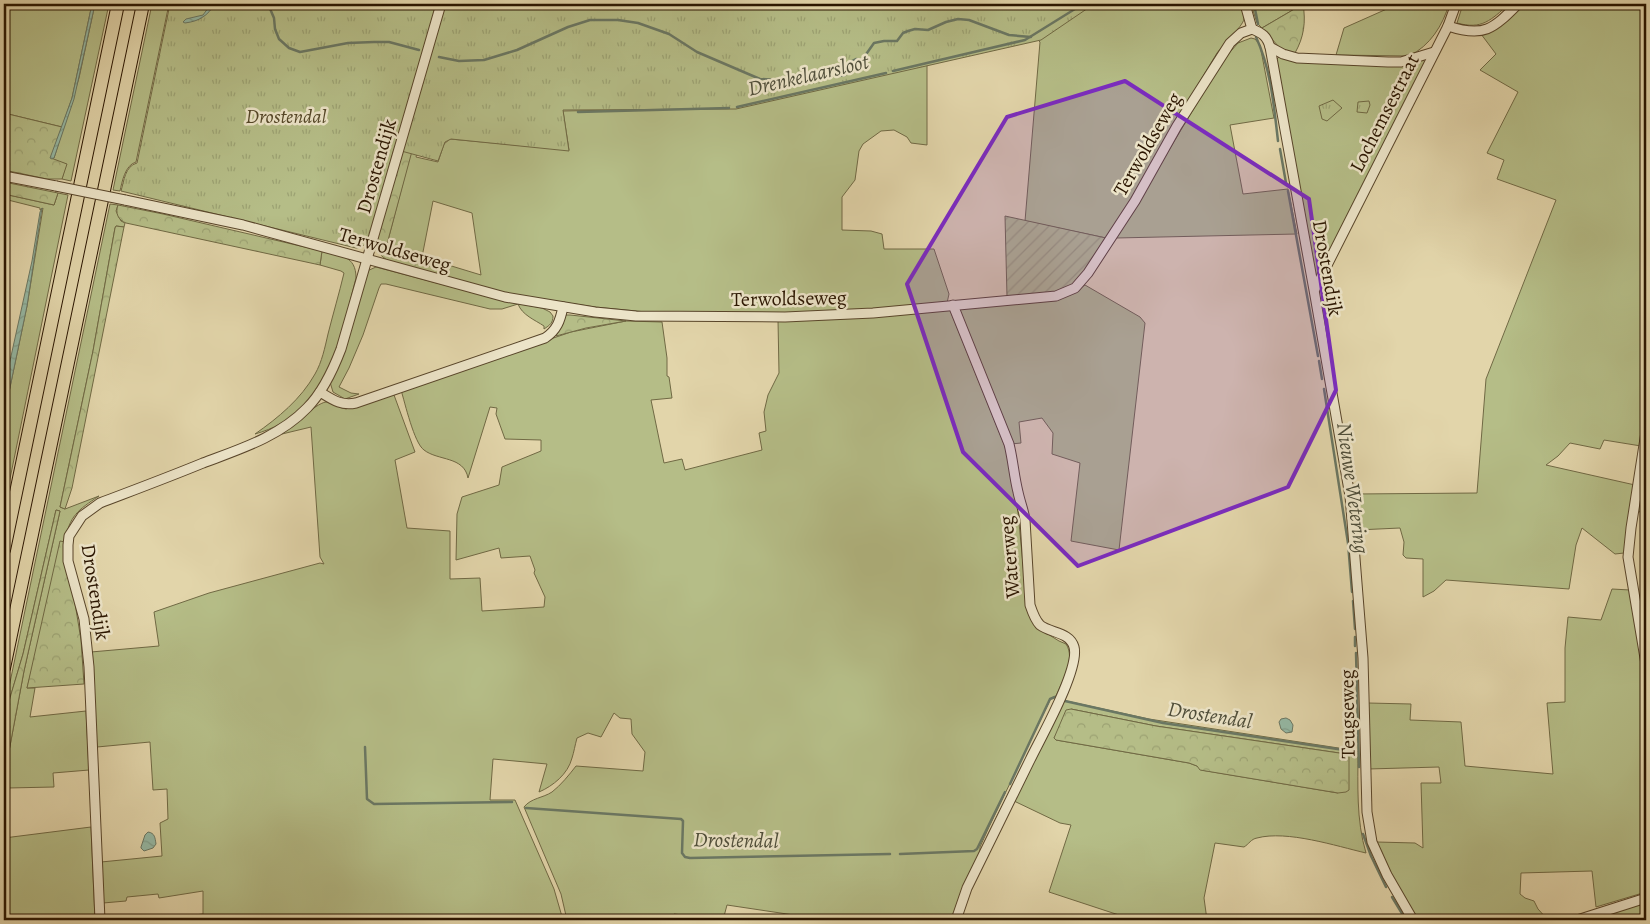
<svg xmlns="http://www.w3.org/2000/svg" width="1650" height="924" viewBox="0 0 1650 924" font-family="Alegreya,serif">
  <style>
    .grass { fill: #b5bd87; stroke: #706944; fill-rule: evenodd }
    .forest { fill: url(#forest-crowns); stroke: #706944 }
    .park { fill: url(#park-tufts); stroke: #706944 }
    .garden { fill: url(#garden-furrows); stroke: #706944 }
    .water { fill: url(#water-waves); stroke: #6a7763 }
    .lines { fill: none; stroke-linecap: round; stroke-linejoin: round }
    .stream { stroke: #6a7763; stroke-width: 2.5 }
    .minor-casing { stroke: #58452a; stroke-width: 11 }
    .highway-casing { stroke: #2a1500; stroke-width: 14 }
    .minor { stroke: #ece4c8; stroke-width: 9 }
    .highway { stroke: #e2d5aa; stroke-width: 12 }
    .minor-bridge-casing { stroke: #58452a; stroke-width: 11; stroke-linecap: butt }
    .minor-bridge { stroke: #ece4c8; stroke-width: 9 }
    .marked { fill: #7b2cbf; fill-opacity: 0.2; stroke: #7b2cbf; stroke-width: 4; stroke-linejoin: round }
    .labels { text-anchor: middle; stroke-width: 5; stroke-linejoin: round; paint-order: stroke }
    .street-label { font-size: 20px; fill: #2a1500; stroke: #ece4c8 }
    .park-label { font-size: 20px; font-style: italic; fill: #544728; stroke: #ece4c8 }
    .water-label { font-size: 21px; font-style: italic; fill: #4f4e3a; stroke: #ece4c8 }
  </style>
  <defs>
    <pattern id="forest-crowns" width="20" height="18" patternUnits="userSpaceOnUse" patternTransform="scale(1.25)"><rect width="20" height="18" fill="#b5bd87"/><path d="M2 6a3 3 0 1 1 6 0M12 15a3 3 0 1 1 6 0" fill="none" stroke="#9ca273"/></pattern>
    <pattern id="park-tufts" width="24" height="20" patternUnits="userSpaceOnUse" patternTransform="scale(1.25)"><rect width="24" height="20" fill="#b5bd87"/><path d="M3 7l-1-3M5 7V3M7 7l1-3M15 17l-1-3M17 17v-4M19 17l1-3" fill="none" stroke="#9ca273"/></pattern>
    <pattern id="garden-furrows" width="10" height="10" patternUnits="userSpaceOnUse" patternTransform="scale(1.25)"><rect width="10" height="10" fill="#b5bd87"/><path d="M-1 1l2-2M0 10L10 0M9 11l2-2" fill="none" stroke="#9ca273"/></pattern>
    <pattern id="water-waves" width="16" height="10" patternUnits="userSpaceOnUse" patternTransform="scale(1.25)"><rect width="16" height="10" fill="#95b9a5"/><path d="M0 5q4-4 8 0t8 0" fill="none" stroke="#819e8c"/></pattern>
  </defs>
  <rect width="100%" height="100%" fill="#e2d5aa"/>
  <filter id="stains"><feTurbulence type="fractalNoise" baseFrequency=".004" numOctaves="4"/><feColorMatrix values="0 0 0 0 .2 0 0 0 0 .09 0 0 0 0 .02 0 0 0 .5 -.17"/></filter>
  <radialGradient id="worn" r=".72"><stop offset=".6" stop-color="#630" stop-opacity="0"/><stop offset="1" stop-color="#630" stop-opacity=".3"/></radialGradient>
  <g class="grass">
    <path d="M11,4H92L72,98L62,127L4,113V31Z"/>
    <path d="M95,4H109L71,181L62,179L66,164L51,160L54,158L79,78Z"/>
    <path d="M152,4H169L136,162C125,165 122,182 120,191L113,190Z"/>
    <path d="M456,4L416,157L438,162L444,144L450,139L569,150L563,111L729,108L927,64V145L911,143L907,137L894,130L881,131L863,144L859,151L855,180L842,197V230L871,231L882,234L884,249H934L949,294L947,303L840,312L667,314L595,307L548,300L500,292L442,276L439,269L392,254L388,250L387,244L421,114ZM433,201L472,213L481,275L422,257Z"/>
    <path d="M737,4H1241C1242,9 1245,14 1244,19C1243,26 1222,46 1217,53L1161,146L1133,196L1106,238L1025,221L1040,42L1036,38Z"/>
    <path d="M1251,4H1303L1262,28L1257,23Z"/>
    <path d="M1398,4H1449C1443,25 1430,46 1409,56L1336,55L1344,28Z"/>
    <path d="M1463,4H1509C1491,20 1482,30 1457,23Z"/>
    <path d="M1523,4H1646V408L1641,446L1604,440L1600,449L1570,443L1558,456L1546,465L1635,485L1624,553L1615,554L1582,528L1576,545L1569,589L1446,580L1434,591L1423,597V559L1406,558L1403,555L1404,542L1400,528L1357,530L1355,494L1477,493L1486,379L1556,200L1497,179L1504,160L1487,153L1518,92L1480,70L1496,54L1481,34L1493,31Z"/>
    <path d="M1251,38L1255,39L1260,45L1274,118L1230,125L1243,194L1288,189L1297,234L1116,238L1223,60L1238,43Z"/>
    <path d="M1279,57L1422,59L1425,62L1315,282L1276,60Z"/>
    <path d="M58,193L68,195L4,508V416L27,306L43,208L40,210V208L4,199V194L54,205Z"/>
    <path d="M110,204L118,205L116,211L121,221L125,223L124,227L116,226L115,228L93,351L60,507L65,509L99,496C78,510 69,516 65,542L27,688H35L30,717L86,711L89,770L53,773L54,787L8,788L4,807V778L24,671L60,511L56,510L23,654L4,718V711Z"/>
    <path d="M322,251C340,256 356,255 356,278C339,343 330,413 255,434C278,418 301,399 315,374C322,362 325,347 328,334C333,314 339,294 344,273L341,271L320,265Z"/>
    <path d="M376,267L505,301L542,308L550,312L553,316C553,323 550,325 544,329V326C535,320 522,315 518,304L502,309H490L386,284H381L379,288L363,335L349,368L339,387L351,393L359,394L345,399L333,392L330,382L367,271Z"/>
    <path d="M1085,285L1140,317L1145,323L1119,550L1071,541L1080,463L1052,454L1053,433L1042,418L1019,422L1021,443L1011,444L958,309L1073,293Z"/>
    <path d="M950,310L1006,449L1017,502L1026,595L1038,628L1059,641L1066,644C1076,659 1062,681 1056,696L1051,698L989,827L980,847V851L953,920H827L727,905L723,920L674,914L673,920H567L561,894L524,807C531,798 543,798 552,792C561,785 569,775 576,766L643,771L645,752L632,734L631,719L620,718L614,713L601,737L588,733L577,738C575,745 574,752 572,758C568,774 553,786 539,792L547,764L493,759L490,800H515L554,889L563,920H150L203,914V891L159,898L158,894L127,897L126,901L103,903L101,862L162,856L160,823L168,819L167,789L153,790L150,742L97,747L91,652L159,646L154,612L209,593L320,563L324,564L320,557L311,427L282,434C291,427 319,400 328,402C334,403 339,408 346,409L392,393L394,395L415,452L395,460L407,528L450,531V579L480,578L482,611L544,607L545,597L534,573L535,570L530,556L501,558L499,548L456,560L457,514L462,497L499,485L502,467L541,451V440L505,439L496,414L497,408L490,407L468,478C464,456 438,461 424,450C414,443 405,403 401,390L571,332L626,321L662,322L667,358V376L669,377L672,398L651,400L664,463L682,459L685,470L762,450L759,433L766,431L764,412L768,395L779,373L778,320Z"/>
    <path d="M1646,469V514L1637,511Z"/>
    <path d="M1612,589L1630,590L1646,688V892L1596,907L1592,871L1521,873L1520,894L1525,898L1534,901L1538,909L1548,920H1415L1376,845L1377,842L1415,843L1423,848L1421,783H1441L1439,767L1368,769V703L1411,704L1410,720L1461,722L1465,766L1553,774L1547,703L1565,702V648L1568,617L1601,620Z"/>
    <path d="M1062,700L1149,719L1358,751C1358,784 1356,820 1366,853C1336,846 1287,830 1257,838C1251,839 1249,844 1244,847L1215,843L1204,898L1207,920H1134L1049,892L1071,825L1060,823L1014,801ZM1071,709L1156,726L1346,754L1338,793L1201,770L1197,766L1189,763L1056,740L1054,738Z"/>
    <path d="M91,827L95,920H4V838Z"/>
    <path d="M1646,902V920H1588Z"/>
  </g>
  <g class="forest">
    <path d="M4,4H11L4,31Z"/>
    <path d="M1303,4C1306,22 1304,37 1295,53L1285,51L1279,47L1262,28Z"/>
    <path d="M416,107L422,114L387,244L388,249L392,254L439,269L442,276L389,261C380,256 376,251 376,241Z"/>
    <path d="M4,113L62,127L51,158L67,164L62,179H47L4,170Z"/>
    <path d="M4,182L58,193L54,205L4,194Z"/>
    <path d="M118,205L163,214L322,251L320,265L126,223C118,220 115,213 118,205Z"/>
    <path d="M116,226L124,227L72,488L65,509L60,507L93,351L115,228Z"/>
    <path d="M566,315H570L626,321L586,328L556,336Z"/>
    <path d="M56,510L60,511L24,671L4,778V718L23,654Z"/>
    <path d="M60,541L65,542L81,640L84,684L27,688Z"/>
    <path d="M1071,709L1156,726L1346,754L1349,756V790L1346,792L1338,793L1200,770L1197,766L1189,763L1056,740L1054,738L1066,710Z"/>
  </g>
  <g class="park">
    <path d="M170,4H1094L1041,40L736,109L563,110L569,151L451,139L445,142L438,161L394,149L369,240L362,247L356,248L121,191C124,181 125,166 137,163Z"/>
    <path d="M1333,100L1342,108L1327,121L1322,119L1319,106Z"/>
    <path d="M1369,101L1370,105L1367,113L1357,112L1358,102Z"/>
  </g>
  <path class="garden" d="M1005,216L1106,238C1099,250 1083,279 1073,287C1060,296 1024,296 1007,297Z"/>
  <g class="water">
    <path d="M92,4H95L74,99L54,158L52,159L50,158L72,98Z"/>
    <path d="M211,4H215C207,16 200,21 185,23L183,22L186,19L203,15Z"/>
    <path d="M42,208L27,306L4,416V388L32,261L40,212Z"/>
    <path d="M1286,718L1290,720L1293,725L1292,732L1286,733L1281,729L1279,722L1281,719Z"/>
    <path d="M148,832C155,833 155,838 156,844L153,848L144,851L141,848V847L145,835Z"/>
  </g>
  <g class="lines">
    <g class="stream">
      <path d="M268,4L274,18L275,29L279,39L289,48L300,52L348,43L374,42H389L419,50"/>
      <path d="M1254,4L1258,24"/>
      <path d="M1256,37C1271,69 1274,107 1278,141"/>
      <path d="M439,57L459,61L484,60L517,50L568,27L590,20H618L638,23L669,34L697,52L760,79L796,81L829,74L839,76L845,75L850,71V62L856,59L862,60L874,43L884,41H897L903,33L908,31L915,29L928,30L946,22L958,19L969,20L1009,35L1031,37"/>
      <path d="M893,71L1025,40L1083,4"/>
      <path d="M737,107L886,73"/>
      <path d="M578,112L729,108"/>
      <path d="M1280,149L1286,183"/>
      <path d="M1288,191L1318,356"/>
      <path d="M1319,361L1322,379"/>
      <path d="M1324,389L1348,543L1352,592"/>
      <path d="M1353,601L1355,629"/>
      <path d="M1355,637V646"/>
      <path d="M1356,653L1359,767"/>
      <path d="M1065,701L1163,723L1351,751"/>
      <path d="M365,747L367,799L374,804L512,802"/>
      <path d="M1010,784L1050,699L1055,697"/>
      <path d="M526,808L681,819L683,821L682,853L685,857L690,858L890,854"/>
      <path d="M1363,834L1371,856L1386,887"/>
      <path d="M900,854L974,851L977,849L1005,792"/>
      <path d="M1392,897L1406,920"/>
    </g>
    <g class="minor-casing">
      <g id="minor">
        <path d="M1245,4L1252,29"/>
        <path d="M1448,26C1484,38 1493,29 1518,4"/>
        <path d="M1270,47L1283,54L1297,58L1388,62H1401L1434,52"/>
        <path d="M4,176L56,186"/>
        <path d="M125,200L243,225L505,297L595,312L636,316L785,317L873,313L1056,296L1075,288L1088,273L1135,201L1177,126L1230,43L1241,33L1252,29C1262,33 1267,36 1270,47L1314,290L1350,496L1363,658L1367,812L1372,842L1387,875L1413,920"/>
        <path d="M1315,289L1448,26L1456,4"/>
        <path d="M953,305L1009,444C1013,460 1014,476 1018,492C1020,502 1024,511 1025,520L1030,605C1032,611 1035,620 1040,625C1050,633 1070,632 1074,647C1080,669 1040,739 1030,760C1009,803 988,845 967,888L956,920"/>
        <path d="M320,392C333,400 341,406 356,403L545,338C557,330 560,321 563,307"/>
        <path d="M1646,432L1631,528L1628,557L1646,664"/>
        <path d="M100,920L89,667L84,619L68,561V545L69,536L82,516L100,503C134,490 169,477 203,463C240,449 279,437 307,408C323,392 333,370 341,349L441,4"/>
        <path d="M1577,920L1646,898"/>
      </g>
    </g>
    <g class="highway-casing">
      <g id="highway">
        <path d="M4,550L118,4"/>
        <path d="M4,668L143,4"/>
      </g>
    </g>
    <use href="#minor" class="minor"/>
    <use href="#highway" class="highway"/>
    <g class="minor-bridge-casing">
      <path id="minor-bridge" d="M56,186L125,200"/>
    </g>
    <use href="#minor-bridge" class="minor-bridge"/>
  </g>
  <path class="marked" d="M1125,81L1309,199L1336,390L1288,487L1078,566L963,452L907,284L1007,117Z"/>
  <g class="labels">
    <g class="street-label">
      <text transform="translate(1384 113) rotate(-63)" y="7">Lochemsestraat</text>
      <text transform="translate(1147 144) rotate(-60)" y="7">Terwoldseweg</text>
      <text transform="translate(376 166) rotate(-74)" y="7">Drostendijk</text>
      <text transform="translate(395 249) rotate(16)" y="7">Terwoldseweg</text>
      <text transform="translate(1328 268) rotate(80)" y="7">Drostendijk</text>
      <text transform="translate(789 298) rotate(-1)" y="7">Terwoldseweg</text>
      <text transform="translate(1009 557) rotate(-95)" y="7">Waterweg</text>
      <text transform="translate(96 592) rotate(81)" y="7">Drostendijk</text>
      <text transform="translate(1347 714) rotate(-91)" y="7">Teugseweg</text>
    </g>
    <g class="park-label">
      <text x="286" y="123">Drostendal</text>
    </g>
    <g class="water-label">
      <text transform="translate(808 75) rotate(-13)" y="7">Drenkelaarsloot</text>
      <text transform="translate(1353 488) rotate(82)" y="7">Nieuwe Wetering</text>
      <text transform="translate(1210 715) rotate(9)" y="7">Drostendal</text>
      <text transform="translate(736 840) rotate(1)" y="7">Drostendal</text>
    </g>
  </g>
  <rect width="1650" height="924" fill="none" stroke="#e2d5aa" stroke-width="20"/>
  <rect x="5" y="5" width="1640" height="914" fill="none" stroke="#2a1500" stroke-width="2.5"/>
  <rect x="10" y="10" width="1630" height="904" fill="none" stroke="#2a1500"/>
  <rect width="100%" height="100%" filter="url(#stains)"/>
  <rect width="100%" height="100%" fill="url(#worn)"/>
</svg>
